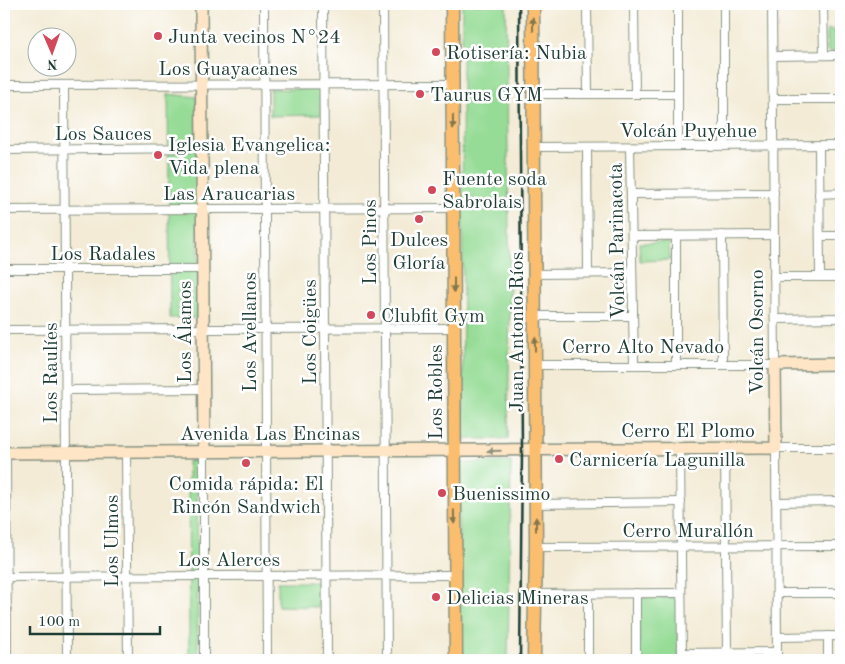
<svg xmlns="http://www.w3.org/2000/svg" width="845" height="664" viewBox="0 0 845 664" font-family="'Old Standard TT',serif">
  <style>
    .green { fill: #96dc96; stroke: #5a8c65 }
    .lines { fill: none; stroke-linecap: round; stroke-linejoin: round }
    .street-casing { stroke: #899484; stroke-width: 10 }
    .secondary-casing { stroke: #899484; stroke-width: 14 }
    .primary-casing { stroke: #899484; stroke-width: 15 }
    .street { stroke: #fff; stroke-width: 8 }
    .secondary { stroke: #fde5c5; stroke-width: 11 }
    .primary { stroke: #fbbe6e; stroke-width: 12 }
    .rail { stroke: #1f3d34; stroke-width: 2.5 }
    .oneway { fill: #82774e }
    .oneway2 { fill: #8e917c }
    .poi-dot { fill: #d1495b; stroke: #fff; stroke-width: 2 }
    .labels { text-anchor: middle; stroke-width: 5; stroke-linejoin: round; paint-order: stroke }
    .poi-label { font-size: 20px; fill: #1f3d34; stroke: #fff; text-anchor: start }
    .street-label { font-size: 20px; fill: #1f3d34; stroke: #fff }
  </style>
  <rect width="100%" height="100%" fill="#fff"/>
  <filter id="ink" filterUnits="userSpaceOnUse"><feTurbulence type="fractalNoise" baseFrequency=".02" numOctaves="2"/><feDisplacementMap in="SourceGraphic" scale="10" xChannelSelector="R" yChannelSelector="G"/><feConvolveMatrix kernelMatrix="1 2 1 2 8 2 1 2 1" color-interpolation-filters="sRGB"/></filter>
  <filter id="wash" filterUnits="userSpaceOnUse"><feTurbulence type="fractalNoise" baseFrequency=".0096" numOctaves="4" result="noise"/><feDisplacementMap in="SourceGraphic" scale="20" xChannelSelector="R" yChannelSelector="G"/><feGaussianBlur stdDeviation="1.12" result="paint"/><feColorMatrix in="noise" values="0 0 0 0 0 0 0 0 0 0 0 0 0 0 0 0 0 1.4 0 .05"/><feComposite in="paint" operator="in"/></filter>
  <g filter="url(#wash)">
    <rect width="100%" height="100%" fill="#f3ebd5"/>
    <g class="green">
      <path d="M462,4H506L510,306L508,439H463Z"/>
      <path d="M827,30H841V52H829L827,50Z"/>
      <path d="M270,89H320L321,115L270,116Z"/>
      <path d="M168,94L197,97L199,318H170Z"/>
      <path d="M669,242L670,260L640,261L639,243Z"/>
      <path d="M188,461H197L198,660H189Z"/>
      <path d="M511,462L508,660H459L458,463Z"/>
      <path d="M278,582H318V607L278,606Z"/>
      <path d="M642,597H673L678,602L679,660H639V601Z"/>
    </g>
  </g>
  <g filter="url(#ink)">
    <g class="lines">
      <g class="street-casing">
        <g id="street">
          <path d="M264,4L267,660"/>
          <path d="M323,4L327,660"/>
          <path d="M383,4L387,660"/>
          <path d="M587,4L588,94"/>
          <path d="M634,4L635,94"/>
          <path d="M678,4V146"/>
          <path d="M724,4V146"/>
          <path d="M823,4L824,55"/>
          <path d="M773,56L841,55"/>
          <path d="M4,85L452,84"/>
          <path d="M64,85L67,660"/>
          <path d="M534,94H678"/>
          <path d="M773,99H841"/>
          <path d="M819,146L820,277"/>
          <path d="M534,147L841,145"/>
          <path d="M587,147L588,273"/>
          <path d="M630,147L634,365"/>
          <path d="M4,150L202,148"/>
          <path d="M631,194L774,193"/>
          <path d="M819,194L841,193"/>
          <path d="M4,210L454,208"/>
          <path d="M722,235L723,365"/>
          <path d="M632,236L774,235"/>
          <path d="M676,236V365"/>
          <path d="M820,236H841"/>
          <path d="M4,269H203"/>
          <path d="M535,274L632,273"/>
          <path d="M774,277H841"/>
          <path d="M535,316H633"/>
          <path d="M775,319L841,318"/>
          <path d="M4,330L454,328"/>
          <path d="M535,365H775L772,4"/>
          <path d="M66,390L203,389"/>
          <path d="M680,449L682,660"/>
          <path d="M725,449L727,652"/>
          <path d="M126,452L128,660"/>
          <path d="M204,452V660"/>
          <path d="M6,453L7,660"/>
          <path d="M776,502L841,501"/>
          <path d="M536,504L681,502"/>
          <path d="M536,547L841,546"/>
          <path d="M4,577L455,575"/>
          <path d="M636,593V660"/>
          <path d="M777,593H841"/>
          <path d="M535,594L681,593"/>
          <path d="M588,594V660"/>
          <path d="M828,636V660"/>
          <path d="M777,637L841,636"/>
          <path d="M682,653L777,652"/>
          <path d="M777,660L776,448H841"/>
        </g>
      </g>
      <g class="secondary-casing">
        <g id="secondary">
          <path d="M201,4L204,452"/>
          <path d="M4,453L776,448L775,365L841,364"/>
        </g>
      </g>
      <g class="primary-casing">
        <g id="primary">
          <path d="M452,4L456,660"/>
          <path d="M533,4L536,547L534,660"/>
        </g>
      </g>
      <use href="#street" class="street"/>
      <use href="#secondary" class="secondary"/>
      <use href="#primary" class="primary"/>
      <path class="rail" d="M519,4L522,450L520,660"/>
    </g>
    <defs><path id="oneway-solid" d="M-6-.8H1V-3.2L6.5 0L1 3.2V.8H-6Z" transform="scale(1.25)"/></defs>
    <g class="oneway">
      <use href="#oneway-solid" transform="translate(533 24) rotate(-91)"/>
      <use href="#oneway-solid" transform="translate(453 122) rotate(89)"/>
      <use href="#oneway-solid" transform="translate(454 285) rotate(90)"/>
      <use href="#oneway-solid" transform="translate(535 344) rotate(-90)"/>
      <use href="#oneway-solid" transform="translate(454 517) rotate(89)"/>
      <use href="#oneway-solid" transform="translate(536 524) rotate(-90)"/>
    </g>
    <use class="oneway2" href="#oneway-solid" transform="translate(494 451) rotate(179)"/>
  </g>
  <g class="poi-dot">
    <circle cx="158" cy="36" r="5"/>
    <circle cx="436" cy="52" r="5"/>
    <circle cx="420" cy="94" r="5"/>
    <circle cx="158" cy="155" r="5"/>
    <circle cx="432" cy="190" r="5"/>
    <circle cx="419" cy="219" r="5"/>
    <circle cx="371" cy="315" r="5"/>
    <circle cx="559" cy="459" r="5"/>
    <circle cx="246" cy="463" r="5"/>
    <circle cx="442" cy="493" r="5"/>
    <circle cx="436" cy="597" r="5"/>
  </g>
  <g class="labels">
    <g class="poi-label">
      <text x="168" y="43">Junta vecinos N°24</text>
      <text x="446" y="59">Rotisería: Nubia</text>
      <text x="430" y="101">Taurus GYM</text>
      <text x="168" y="151">Iglesia Evangelica:<tspan x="168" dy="23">Vida plena</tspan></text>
      <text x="442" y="185">Fuente soda<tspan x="442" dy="23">Sabrolais</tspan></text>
      <text x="419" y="246" text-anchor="middle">Dulces<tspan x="419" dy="23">Gloría</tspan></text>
      <text x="381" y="322">Clubfit Gym</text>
      <text x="569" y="466">Carnicería Lagunilla</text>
      <text x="246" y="490" text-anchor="middle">Comida rápida: El<tspan x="246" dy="23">Rincón Sandwich</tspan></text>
      <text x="452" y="500">Buenissimo</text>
      <text x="446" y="604">Delicias Mineras</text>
    </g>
    <g class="street-label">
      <text x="228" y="75">Los Guayacanes</text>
      <text x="688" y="137">Volcán Puyehue</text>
      <text x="103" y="140">Los Sauces</text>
      <text x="229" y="200">Las Araucarias</text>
      <text transform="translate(616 241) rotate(-91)" y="7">Volcán Parinacota</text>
      <text transform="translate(369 242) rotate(-90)" y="7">Los Pinos</text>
      <text x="103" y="260">Los Radales</text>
      <text transform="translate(184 332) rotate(-90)" y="7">Los Álamos</text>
      <text transform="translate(249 332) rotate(-90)" y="7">Los Avellanos</text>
      <text transform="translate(309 332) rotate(-90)" y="7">Los Coigües</text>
      <text transform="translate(516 332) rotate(-90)" y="7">Juan Antonio Ríos</text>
      <text transform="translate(756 332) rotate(-90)" y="7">Volcán Osorno</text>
      <text x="643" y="353">Cerro Alto Nevado</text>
      <text transform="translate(50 373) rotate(-90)" y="7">Los Raulíes</text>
      <text transform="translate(435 392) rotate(-90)" y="7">Los Robles</text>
      <text x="688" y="437">Cerro El Plomo</text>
      <text x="270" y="440">Avenida Las Encinas</text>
      <text x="688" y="537">Cerro Murallón</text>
      <text transform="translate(111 541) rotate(-90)" y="7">Los Ulmos</text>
      <text x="229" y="566">Los Alerces</text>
    </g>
  </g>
  <rect width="845" height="664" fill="none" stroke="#fff" stroke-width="20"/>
  <g transform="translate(52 52) rotate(178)"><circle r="24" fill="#ffffff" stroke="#a5b1ae"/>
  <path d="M0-4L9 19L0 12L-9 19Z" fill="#d1495b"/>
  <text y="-8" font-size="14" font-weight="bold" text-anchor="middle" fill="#1f3d34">N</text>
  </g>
  <path d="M30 626v8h130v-8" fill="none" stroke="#1f3d34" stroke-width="2.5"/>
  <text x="38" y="626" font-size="15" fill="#1f3d34" stroke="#ffffff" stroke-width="4" paint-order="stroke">100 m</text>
</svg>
